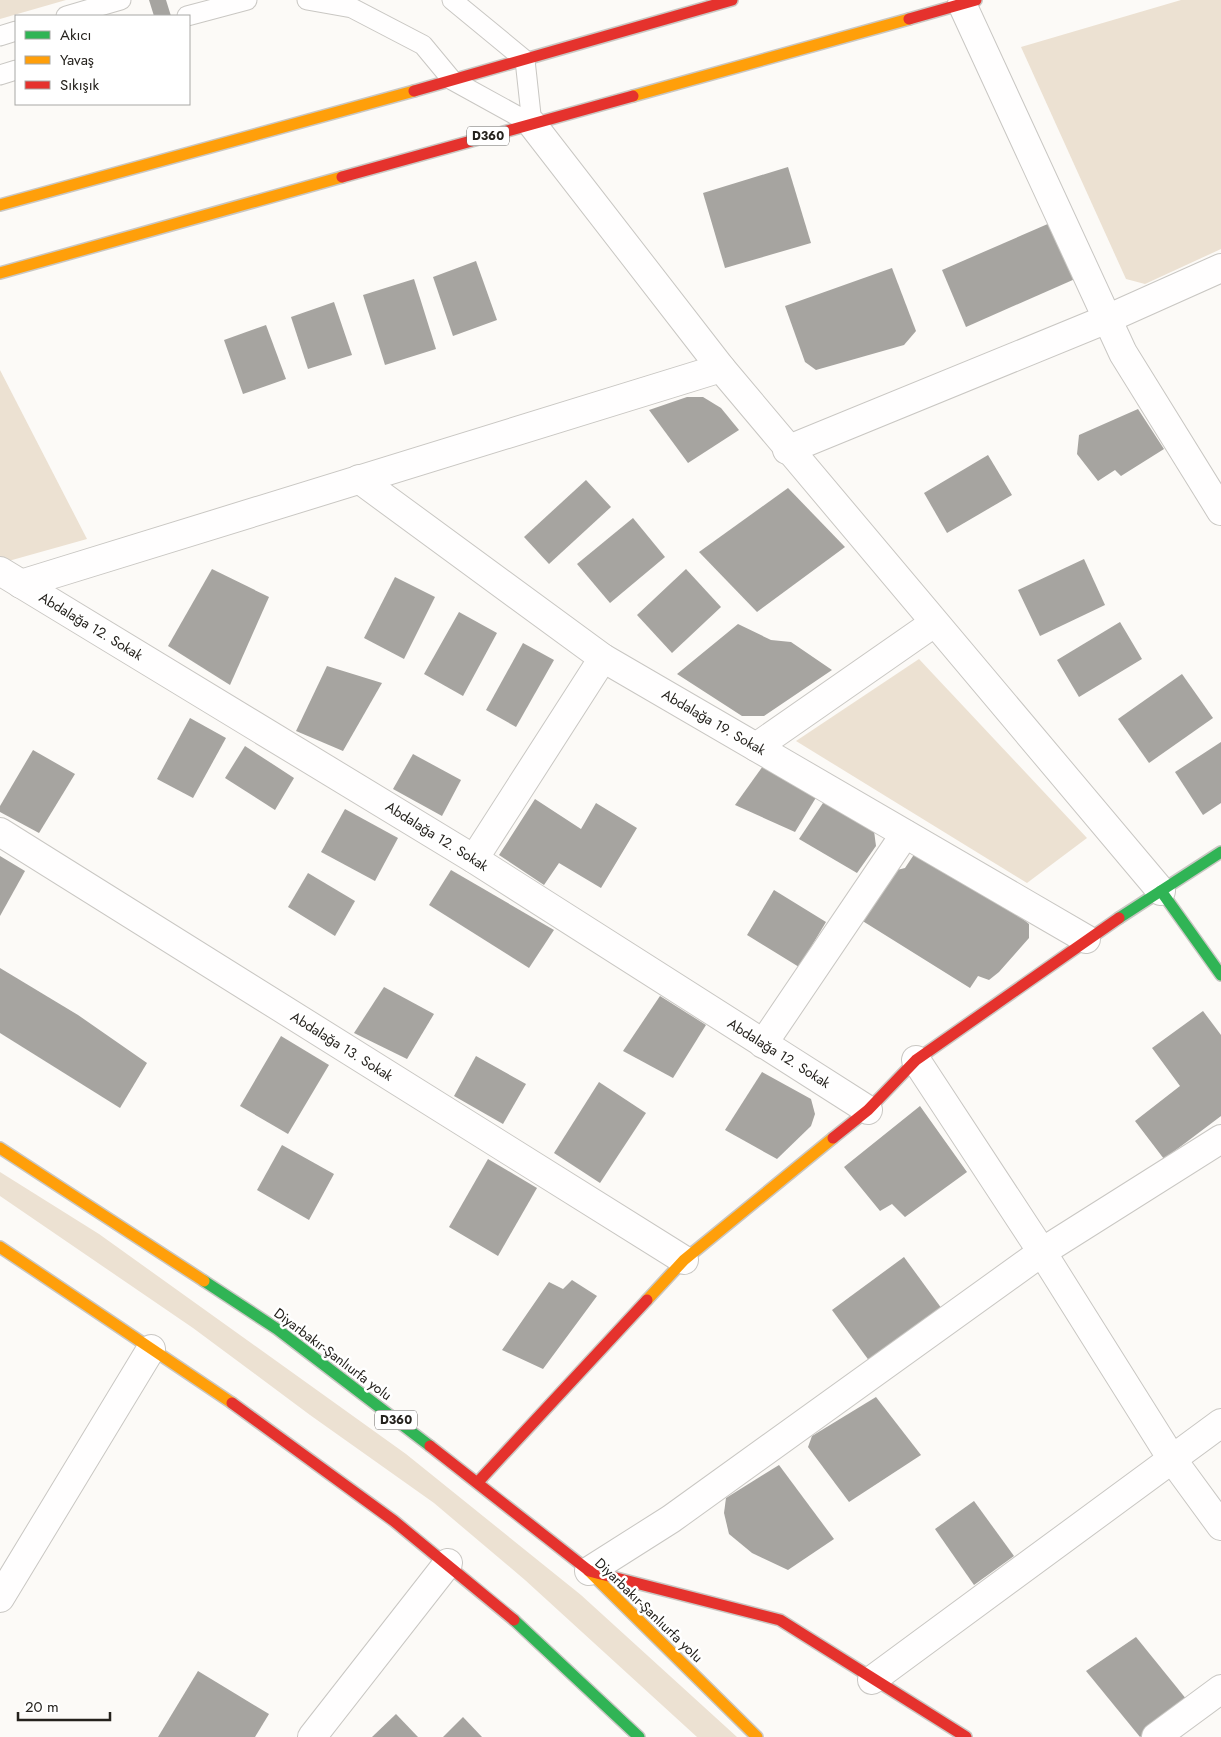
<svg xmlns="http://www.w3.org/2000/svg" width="1221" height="1737" viewBox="0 0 1221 1737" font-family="Jost,sans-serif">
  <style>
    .green { fill: #ece1d2 }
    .building { fill: #a6a4a0 }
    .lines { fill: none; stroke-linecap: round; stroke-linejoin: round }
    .lane-casing { stroke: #c9c7c3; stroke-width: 21 }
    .street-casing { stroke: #c9c7c3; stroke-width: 30 }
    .fast-casing { stroke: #c9c7c3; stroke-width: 14 }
    .slow-casing { stroke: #c9c7c3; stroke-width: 14 }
    .jam-casing { stroke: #c9c7c3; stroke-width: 14 }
    .lane { stroke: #fffefe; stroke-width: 19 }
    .street { stroke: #fffefe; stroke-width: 28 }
    .fast { stroke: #30b455; stroke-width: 11 }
    .slow { stroke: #ff9f0a; stroke-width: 11 }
    .jam { stroke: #e5322d; stroke-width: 11 }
    .labels { text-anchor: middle; stroke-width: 5; stroke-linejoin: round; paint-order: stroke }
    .shield { fill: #fff; stroke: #666461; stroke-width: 1 }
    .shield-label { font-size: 12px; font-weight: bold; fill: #25221d }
    .street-label { font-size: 14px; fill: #25221d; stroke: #fff }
  </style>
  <rect width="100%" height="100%" fill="#fcfaf7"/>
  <g class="green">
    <path d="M0,0H66L0,19Z"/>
    <path d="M1181,0H1221V249L1145,284L1126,279L1021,47Z"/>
    <path d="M0,370L87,539L5,562L0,558Z"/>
    <path d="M919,659L1087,838L1027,883L796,741Z"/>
    <path d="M0,1172L99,1234L406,1454L581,1595L737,1737H697L525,1580L434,1503L310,1415L193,1328L0,1196Z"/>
  </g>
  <g class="building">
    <path d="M149,0H166L171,16H154Z"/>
    <path d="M788,167L811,243L725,268L703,193Z"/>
    <path d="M1050,223L1075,279L966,327L942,270Z"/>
    <path d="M476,261L497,320L453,336L433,277Z"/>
    <path d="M892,268L916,331L904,345L816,370L805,362L785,306Z"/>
    <path d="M414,279L436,349L385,365L363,295Z"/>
    <path d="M334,302L352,355L308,369L291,317Z"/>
    <path d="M266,325L286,379L243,394L224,340Z"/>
    <path d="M687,397H703L721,408L739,430L688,463L649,410Z"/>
    <path d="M1138,409L1164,449L1121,476L1115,470L1098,481L1077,454L1079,435Z"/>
    <path d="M988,455L1012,495L947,533L924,493Z"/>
    <path d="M586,480L611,507L549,564L524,537Z"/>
    <path d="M788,488L845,547L757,612L699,552Z"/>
    <path d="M633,518L665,557L610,603L577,564Z"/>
    <path d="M1084,559L1105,605L1040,636L1018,590Z"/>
    <path d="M212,569L269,597L230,685L168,646Z"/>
    <path d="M686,569L721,607L672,653L637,615Z"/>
    <path d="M395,577L435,597L404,659L364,638Z"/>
    <path d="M459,612L497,633L463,696L424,674Z"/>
    <path d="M1120,622L1142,659L1079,697L1057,660Z"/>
    <path d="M738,624L771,640L791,642L832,670L764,716H742L677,674Z"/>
    <path d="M523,643L554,660L516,727L486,710Z"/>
    <path d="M327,666L382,683L343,751L296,731Z"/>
    <path d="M1182,674L1213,718L1149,763L1118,719Z"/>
    <path d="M190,718L226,738L193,798L157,779Z"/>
    <path d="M1221,742V803L1203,815L1175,772Z"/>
    <path d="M245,746L294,778L275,810L225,778Z"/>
    <path d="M33,750L75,774L39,833L0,812V806Z"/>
    <path d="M413,754L461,780L442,816L393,789Z"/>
    <path d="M765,763L817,796L795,832L735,805Z"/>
    <path d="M535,799L581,829L596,803L637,828L601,888L559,863L544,885L499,855Z"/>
    <path d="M825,800L874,831L876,846L857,873L799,839Z"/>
    <path d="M345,809L398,838L375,881L321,852Z"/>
    <path d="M915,853L1014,912L1029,924V938L999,972L989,980L978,976L970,988L861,920L897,870L905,868Z"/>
    <path d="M0,856L25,871L0,916Z"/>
    <path d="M451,870L554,930L529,968L429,905Z"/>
    <path d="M308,873L355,901L335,936L288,907Z"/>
    <path d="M774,890L826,922L799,967L747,935Z"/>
    <path d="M0,968L78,1015L147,1063L120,1108L0,1033Z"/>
    <path d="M384,987L434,1014L407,1059L354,1033Z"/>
    <path d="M660,996L706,1025L673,1078L623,1051Z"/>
    <path d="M1203,1011L1221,1035V1116L1164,1159L1135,1121L1180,1086L1152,1048Z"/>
    <path d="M281,1036L329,1065L288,1134L240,1106Z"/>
    <path d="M476,1056L526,1084L503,1124L454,1096Z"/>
    <path d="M762,1072L811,1099L815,1114L811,1126L777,1159L725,1130Z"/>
    <path d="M599,1082L646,1113L600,1183L554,1153Z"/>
    <path d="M920,1106L967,1172L905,1217L892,1204L880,1211L844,1167Z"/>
    <path d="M282,1145L334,1174L309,1220L257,1190Z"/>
    <path d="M488,1159L537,1188L498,1256L449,1227Z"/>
    <path d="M904,1257L942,1309L870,1362L832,1310Z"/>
    <path d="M572,1280L597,1296L543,1369L502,1350L549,1282L563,1289Z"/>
    <path d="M876,1397L921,1455L849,1502L808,1447L812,1436Z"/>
    <path d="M779,1465L834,1539L788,1570L752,1553L729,1534L724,1513L726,1498Z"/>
    <path d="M974,1501L1014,1556L974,1585L935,1529Z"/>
    <path d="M1136,1637L1187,1700L1140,1737L1086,1671Z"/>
    <path d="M198,1671L269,1714L255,1737H158Z"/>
    <path d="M396,1714L418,1737H372Z"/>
    <path d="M463,1717L482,1737H443Z"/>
  </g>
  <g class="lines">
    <g class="lane-casing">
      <g id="lane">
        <path d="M307,0L352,8L423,45L452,80L532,124L525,60L452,0"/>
        <path d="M66,16L121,0"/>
        <path d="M187,16L247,0"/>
        <path d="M0,36L16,31"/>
        <path d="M0,75L16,70"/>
      </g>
    </g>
    <g class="street-casing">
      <g id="street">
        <path d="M962,4L1123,353L1221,511"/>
        <path d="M532,124L721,368L1161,891"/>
        <path d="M787,450L1107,319L1221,268"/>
        <path d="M359,479L603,658L1086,939"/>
        <path d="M0,571L474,859L868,1110"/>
        <path d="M21,584L721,368"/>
        <path d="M756,747L934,623"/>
        <path d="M0,832L684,1260"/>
        <path d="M474,859L603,658"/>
        <path d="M763,1044L905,834"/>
        <path d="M916,1060L1042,1252L1172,1459L1221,1526"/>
        <path d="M589,1571L671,1519L1042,1252L1221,1139"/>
        <path d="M0,1598L151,1349"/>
        <path d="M872,1680L1221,1423"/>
        <path d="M312,1737L448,1563"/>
        <path d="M1156,1737L1221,1689"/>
      </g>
    </g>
    <g class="fast-casing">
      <g id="fast">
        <path d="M1161,891L1221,975"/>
        <path d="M1119,918L1221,852"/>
        <path d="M204,1281L277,1329L430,1446"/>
        <path d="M514,1620L639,1737"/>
      </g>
    </g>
    <g class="slow-casing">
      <g id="slow">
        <path d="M633,96L909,19"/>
        <path d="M0,205L414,91"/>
        <path d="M0,273L342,177"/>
        <path d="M0,1148L204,1281"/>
        <path d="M0,1247L232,1403"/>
        <path d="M647,1300L684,1260L833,1138"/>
        <path d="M588,1570L757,1737"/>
      </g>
    </g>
    <g class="jam-casing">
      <g id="jam">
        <path d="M909,19L976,0"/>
        <path d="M414,91L732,0"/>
        <path d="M342,177L633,96"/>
        <path d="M833,1138L868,1110L916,1060L1119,918"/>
        <path d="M232,1403L394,1521L514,1620"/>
        <path d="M430,1446L588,1570"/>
        <path d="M478,1482L647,1300"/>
        <path d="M589,1571L780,1620L966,1737"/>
      </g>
    </g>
    <use href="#lane" class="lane"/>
    <use href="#street" class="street"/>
    <use href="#fast" class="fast"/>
    <use href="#slow" class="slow"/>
    <use href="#jam" class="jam"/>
  </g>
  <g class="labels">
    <g class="shield">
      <rect x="467" y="126.5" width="42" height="19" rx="4"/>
      <rect x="375" y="1410.5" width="42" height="19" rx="4"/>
    </g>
    <g class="shield-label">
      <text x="488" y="140">D360</text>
      <text x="396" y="1424">D360</text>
    </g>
    <g class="street-label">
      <text transform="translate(91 626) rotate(31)" y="5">Abdalağa 12. Sokak</text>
      <text transform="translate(714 722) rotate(30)" y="5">Abdalağa 19. Sokak</text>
      <text transform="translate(437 836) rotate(32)" y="5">Abdalağa 12. Sokak</text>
      <text transform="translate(342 1046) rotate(32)" y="5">Abdalağa 13. Sokak</text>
      <text transform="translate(779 1053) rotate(32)" y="5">Abdalağa 12. Sokak</text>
      <text transform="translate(333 1354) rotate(37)" y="5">Diyarbakır-Şanlıurfa yolu</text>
      <text transform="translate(649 1610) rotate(44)" y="5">Diyarbakır-Şanlıurfa yolu</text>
    </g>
  </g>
  <rect x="15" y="15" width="175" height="90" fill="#ffffff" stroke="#a8a7a5"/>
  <rect x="25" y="31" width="25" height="8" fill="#30b455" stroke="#a8a7a5"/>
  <text x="60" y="40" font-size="15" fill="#25221d">Akıcı</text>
  <rect x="25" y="56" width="25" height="8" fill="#ff9f0a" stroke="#a8a7a5"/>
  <text x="60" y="65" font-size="15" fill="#25221d">Yavaş</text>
  <rect x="25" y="81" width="25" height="8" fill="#e5322d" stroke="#a8a7a5"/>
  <text x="60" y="90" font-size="15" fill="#25221d">Sıkışık</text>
  <path d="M18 1712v8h92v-8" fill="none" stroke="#25221d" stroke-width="2.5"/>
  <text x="25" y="1712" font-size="15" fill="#25221d" stroke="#ffffff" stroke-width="4" paint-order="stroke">20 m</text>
</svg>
